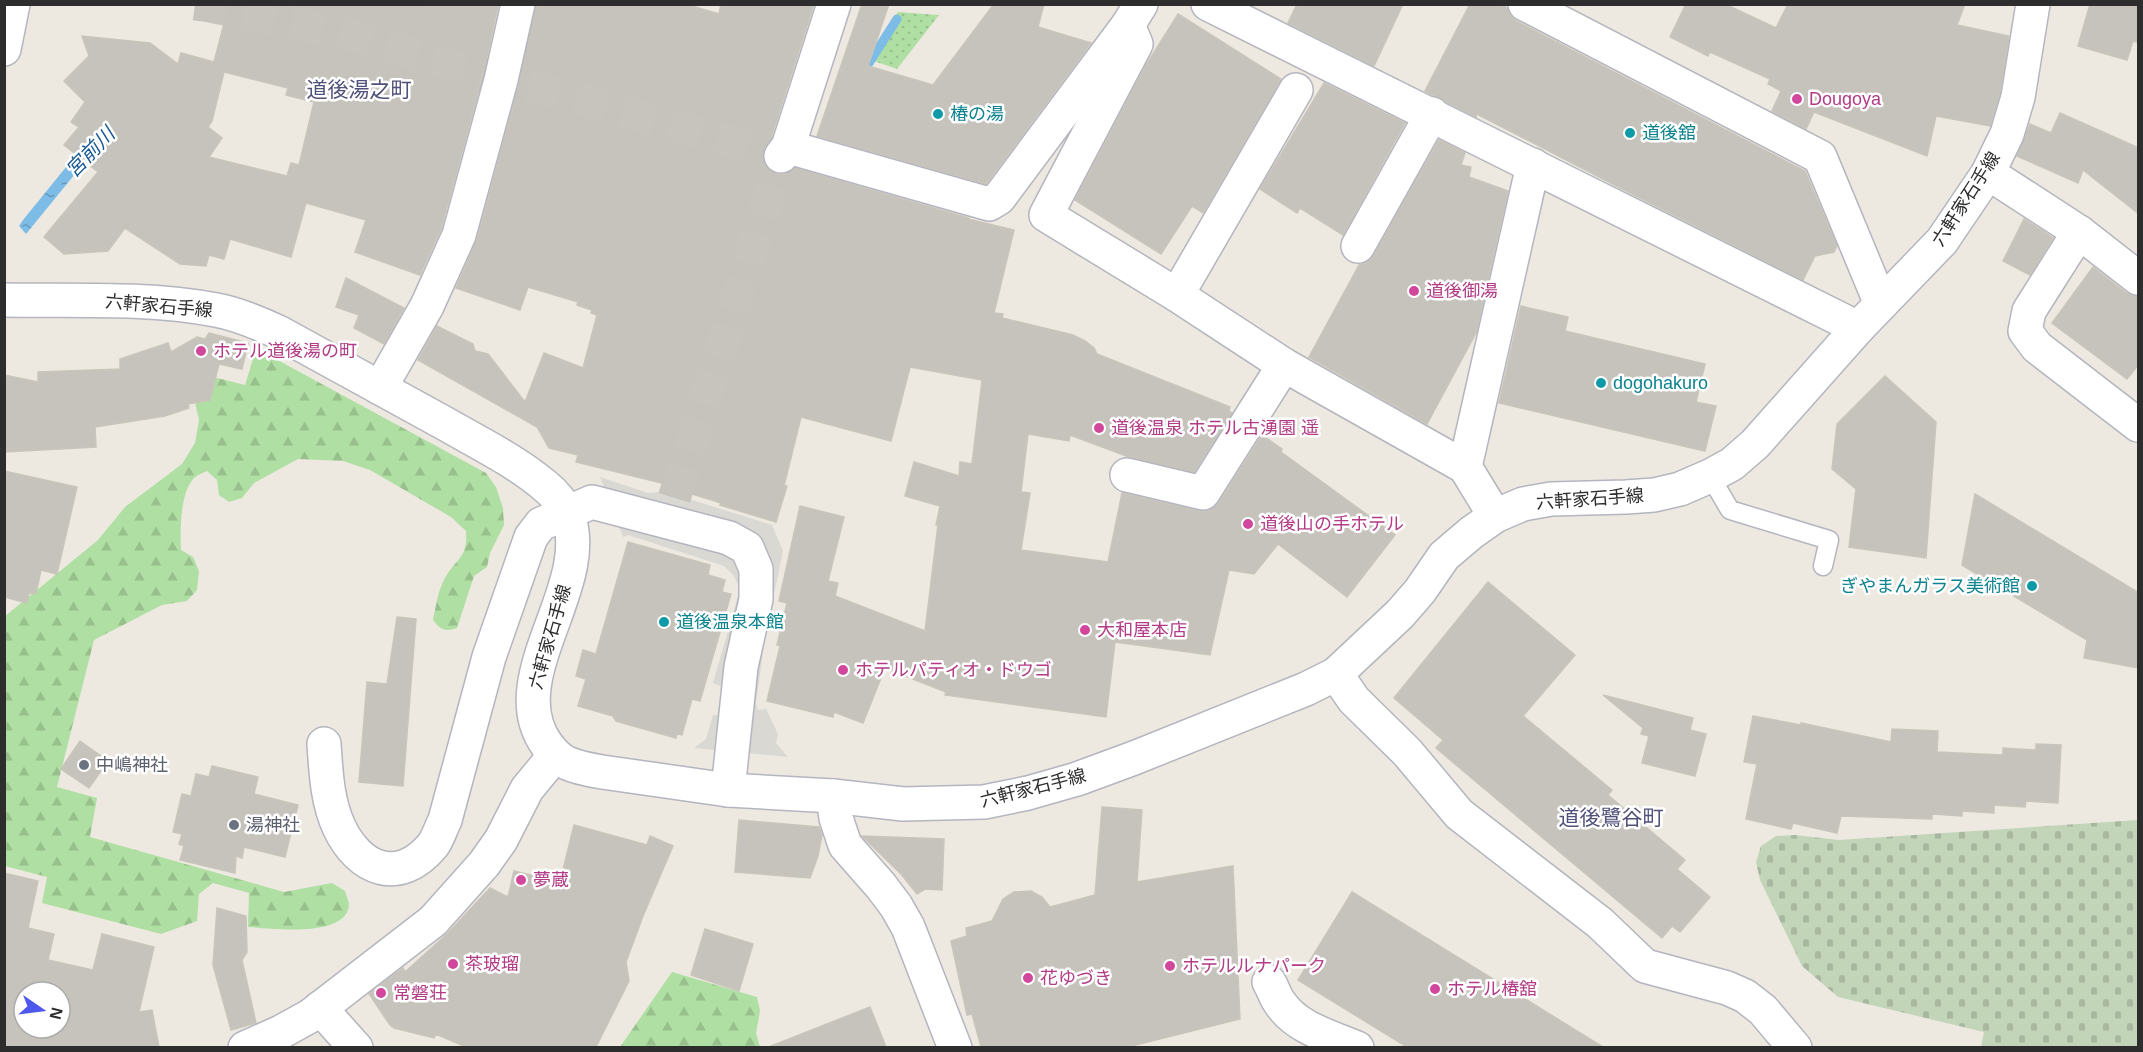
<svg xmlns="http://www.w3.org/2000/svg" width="2143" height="1052" viewBox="0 0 2143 1052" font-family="Arial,'Noto Sans JP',sans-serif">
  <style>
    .grass { fill: url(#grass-dots) }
    .forest { fill: url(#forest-firs) }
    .cemetery { fill: url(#cemetery-stones) }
    .plaza { fill: #dad8d3 }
    .water { fill: url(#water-ripples) }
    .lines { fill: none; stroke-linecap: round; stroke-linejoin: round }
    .stream { stroke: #7dbce6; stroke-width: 9 }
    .building { fill: #c6c3bc; stroke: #c9c5ba; stroke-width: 1.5; fill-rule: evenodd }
    .street-tunnel { stroke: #c7c3bd; stroke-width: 33; stroke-dasharray: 33 16; stroke-linecap: butt }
    .lane-casing { stroke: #b4b5bf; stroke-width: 21 }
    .street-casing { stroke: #b4b5bf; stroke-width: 36 }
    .secondary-casing { stroke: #b4b5bf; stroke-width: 36 }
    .lane { stroke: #fff; stroke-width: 18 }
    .street { stroke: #fff; stroke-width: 33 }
    .secondary { stroke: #fff; stroke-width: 33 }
    .hotel-dot { fill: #d1479c; stroke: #fff; stroke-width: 2 }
    .culture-dot { fill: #0f9aa8; stroke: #fff; stroke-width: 2 }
    .worship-dot { fill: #6b7280; stroke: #fff; stroke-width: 2 }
    .labels { text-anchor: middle; stroke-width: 5; stroke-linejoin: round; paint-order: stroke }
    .hotel-label { font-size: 18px; fill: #b23c85; stroke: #fff; text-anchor: start }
    .culture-label { font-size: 18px; fill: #0d838f; stroke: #fff; text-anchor: start }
    .street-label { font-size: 18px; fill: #2d2d2d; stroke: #fff }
    .worship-label { font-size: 18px; fill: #5b616d; stroke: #fff; text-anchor: start }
    .water-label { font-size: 20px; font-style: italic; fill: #195a95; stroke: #fff }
    .quarter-label { font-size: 21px; fill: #50527a; stroke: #fff }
  </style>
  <defs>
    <pattern id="grass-dots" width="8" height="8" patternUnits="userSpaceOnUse" patternTransform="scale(1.5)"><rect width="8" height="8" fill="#afdfa2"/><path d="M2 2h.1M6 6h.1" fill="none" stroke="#97c08c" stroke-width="1.8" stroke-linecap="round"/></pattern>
    <pattern id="forest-firs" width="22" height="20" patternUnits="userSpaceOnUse" patternTransform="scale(1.5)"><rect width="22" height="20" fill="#afdfa2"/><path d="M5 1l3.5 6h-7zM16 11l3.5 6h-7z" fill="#97c08c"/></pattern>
    <pattern id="cemetery-stones" width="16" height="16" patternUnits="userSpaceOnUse" patternTransform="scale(1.5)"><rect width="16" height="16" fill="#c3d5b9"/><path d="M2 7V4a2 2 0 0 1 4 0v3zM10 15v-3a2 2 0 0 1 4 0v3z" fill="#a8b79f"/></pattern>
    <pattern id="water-ripples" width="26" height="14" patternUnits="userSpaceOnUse" patternTransform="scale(1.5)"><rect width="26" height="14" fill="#7dbce6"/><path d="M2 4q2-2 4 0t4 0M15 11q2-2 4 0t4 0" fill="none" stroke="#6799bb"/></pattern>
  </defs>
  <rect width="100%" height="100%" fill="#ede9e1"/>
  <path class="grass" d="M898,12L939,15L897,69L868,59Z"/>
  <g class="forest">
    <path d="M258,354L272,357L486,473L496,487L503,508L504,525L490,553L487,567L474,576L457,628C444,632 441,630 433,620C436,606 438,590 445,578C456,558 468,559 466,531L451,517L370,470L343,461L298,459L254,483L242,498L229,502L219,495L217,480L207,471C203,473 197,475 194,478C180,493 180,530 181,550L193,557L199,571L197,590L187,601L162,605L94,640L57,787L97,798L90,837L284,892L332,883L345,891C346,895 349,901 349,905C346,939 270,928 248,927L249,893L213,883L199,894L197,921L161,934L42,903L47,877L5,866L4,617L98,540L125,507L182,464L195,443L199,420L192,389L217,378L245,385L253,359Z"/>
    <path d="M672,972L757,997L760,1011L756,1033L760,1047H620Z"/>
  </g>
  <path class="cemetery" d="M2138,820V1047H1981L1984,1032L1838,997L1802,966L1760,880L1756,862L1761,846L1776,836L1795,835L1839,840Z"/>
  <path class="plaza" d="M600,477L648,493L659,492L692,500L772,525L783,551L765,638L756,703L758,710L766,709L778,734L776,743L788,757L694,748L706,739L713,715H717L723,687L713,683L738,596V585L734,576L724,566L628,535L623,537Z"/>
  <path class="water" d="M93,146L97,155L84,163L26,234L19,226L23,220L75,156Z"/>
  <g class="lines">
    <path class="stream" d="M869,63L897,19"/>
  </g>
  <g class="building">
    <path d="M229,4L498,6L483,75L441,229L420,275L355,252L366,220L306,203L291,257L230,239L224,259L209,255L206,266L180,264L125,228L108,251L64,254L44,237L98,172L64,145L79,127L71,122L85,102L64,81L89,56L82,36L150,43L178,64L181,53L214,62ZM224,72L288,88L286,95L314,102L299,165L291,163L287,176L209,157L222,138L208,127L212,121Z"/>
    <path d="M536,4H685L719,14L721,4H814L771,138L763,153V162L769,170L779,175L788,174L795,168L969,218L968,219L1014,230L994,313L1003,314L1002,318L1073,335L1085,341L1094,348L1097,354L1230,407L1229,411L1232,413L1194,472L1129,457L1070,435L1069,441L1028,434L1021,492L1030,493L1021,550L1108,562L1122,493L1199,511H1209L1219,503L1262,435L1282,449L1281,452L1395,535L1347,597L1278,544L1254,574L1229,570L1210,655L1115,642L1106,717L945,695L946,692L885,668L863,723L834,712L833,717L767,701L780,646L777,645L787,603L779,601L800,506L844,517L828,581L838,583L835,596L925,631L938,525H936L940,506L905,496L914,462L959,476L960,462L972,464L982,380L910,367L891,441L801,417L784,486H787L776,522L720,505L721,503L689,493L690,490L576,462L578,455L549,448L537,427L418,360L437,326L473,344L475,351L488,354L525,402L544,353L583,368L597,315L591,313L592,310L577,305L578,302L528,287L520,310L456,288L477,240L519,84Z"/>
    <path d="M862,4H889L868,66L933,85L994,4H1044L1038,27L1091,43L986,184L817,136Z"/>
    <path d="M1297,4H1403L1374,66L1288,23Z"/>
    <path d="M1470,4H1500L1507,8L1510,15L1516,21L1805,171L1837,246L1834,252L1815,256L1803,280L1628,192L1477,114L1476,117L1425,91Z"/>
    <path d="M1686,4H1725L1776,28L1788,4H1965L1957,25L2009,36L2000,93L1990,126L1936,116L1927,156L1814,112L1806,129L1772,111L1781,91L1768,84L1770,79L1710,52L1708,56L1670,37Z"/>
    <path d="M2090,4H2139V43L2133,41L2127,60L2078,46Z"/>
    <path d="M1178,14L1281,79L1203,213L1192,206L1161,254L1075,200L1146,65Z"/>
    <path d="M1324,83L1405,123L1343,235L1300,208L1297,213L1260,189Z"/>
    <path d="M2060,113L2139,148V214L2083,170L2078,183L2017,156L2030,124L2051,133Z"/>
    <path d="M1439,140L1465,153L1461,165L1471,167L1469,177L1508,191L1476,333L1427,424L1309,357L1359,265L1368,262L1374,255Z"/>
    <path d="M2024,219L2053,238L2030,275L2003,261Z"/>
    <path d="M2093,267L2126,293L2139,296V364L2127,379L2052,323Z"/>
    <path d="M346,278L404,308L384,344L354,328L359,315L336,307Z"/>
    <path d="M1521,306L1568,317L1565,331L1705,364L1696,402L1716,406L1705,451L1499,403Z"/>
    <path d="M209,333L248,343L242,369L219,364L210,400L188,404L189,408L165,416L95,427L96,447L4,452V375L38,382V372L120,369V359L168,343L171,352L197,337L205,339Z"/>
    <path d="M1885,376L1936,422L1926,558L1849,547L1856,489L1832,469L1837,424Z"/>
    <path d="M4,471L77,487L57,574L41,570L36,594L29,593L27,603L4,597Z"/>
    <path d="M1975,494L2139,593V668L2084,658L2087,640L1962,565Z"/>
    <path d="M628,542L710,565L708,575L725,580L722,592L731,594L700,701L692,699L682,735L677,734L676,738L616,721L613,716L578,706L586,679L576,676L583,650L596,654Z"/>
    <path d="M1488,582L1575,655L1523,716L1612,790L1608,795L1685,860L1677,869L1710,897L1680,932L1672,926L1662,938L1436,748L1443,740L1394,698Z"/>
    <path d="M397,617L416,619L403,786L359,782L367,682L387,684Z"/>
    <path d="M1603,695L1693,718L1690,730L1706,734L1695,776L1642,763L1649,736L1641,734L1643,728Z"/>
    <path d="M1753,716L1801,725V723L1891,742L1892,729L1938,731L1937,752L2003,755V748L2036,750V744L2061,745L2058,803L2026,801L2025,807L1994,805V813L1962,811V816L1932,814V819L1841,816L1837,833L1793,823L1791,829L1746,819L1757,764L1744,762Z"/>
    <path d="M80,741L108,761L89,788L61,769Z"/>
    <path d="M212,766L258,777L254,794L298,805L285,857L244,847L242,858L236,856L235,873L180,860L184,846L179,844L182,834L173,832L182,794L191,796L196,774L209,777Z"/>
    <path d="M1102,807L1142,810L1137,882L1233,866L1240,1019L1128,1047H981L972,1014L967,1015L951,941L967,936L966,928L992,921L1003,899L1014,892L1031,891L1042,897L1050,907L1095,895Z"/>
    <path d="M739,820L819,827L822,835L818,856L810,878L735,872Z"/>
    <path d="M574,825L647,845L650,836L673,846L643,916L626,962L629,981L596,1047H466L436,1034L434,1038L394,1028L390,1025L369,994L403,968L405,972L447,934L490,888L508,897L514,871L560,882Z"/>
    <path d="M862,836L944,839L942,890L925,889L917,894L901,874Z"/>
    <path d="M4,873L38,881L28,928L54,934L48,960L93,970L102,934L154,947L139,1012L152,1010L159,1047H4ZM24,992H60V1028H24Z"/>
    <path d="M1352,892L1603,1047H1407L1298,980Z"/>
    <path d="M217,908L246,916L247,952L242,960L256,1023L231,1030L213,965Z"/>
    <path d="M705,929L753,944L739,991L691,975Z"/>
    <path d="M870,1007L886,1047H772L771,1046Z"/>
  </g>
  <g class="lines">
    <path class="street-tunnel" d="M195,4L210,6L355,36L501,80L571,96L781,156L667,521"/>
    <g class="lane-casing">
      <path id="lane" d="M1710,476L1730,510L1829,540L1823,566"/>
    </g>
    <g class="street-casing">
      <g id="street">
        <path d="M1208,4L1858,328"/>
        <path d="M1525,4L1820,157L1881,304"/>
        <path d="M1128,25L1136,44L1046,215L1177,295L1284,365L1465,467L1495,516"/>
        <path d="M4,49L13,4"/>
        <path d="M788,147L989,204L999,198L1128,25L1141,4"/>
        <path d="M781,156L788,147L834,4"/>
        <path d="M1988,173L2079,232L2138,278"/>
        <path d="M2079,232L2029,311L2025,331L2037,347L2138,425"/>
        <path d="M1358,246L1432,114"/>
        <path d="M1177,295L1296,90"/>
        <path d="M380,388L427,306L459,235L501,80L518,4"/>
        <path d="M1465,467L1533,165"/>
        <path d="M1127,475L1203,493L1284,365"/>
        <path d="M1336,674L1354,700L1407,752L1459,814L1600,923L1645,966L1727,988L1745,996L1763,1010L1795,1048"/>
        <path d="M324,744C326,772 327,801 339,827C359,870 399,886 433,845C438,838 441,828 445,820L489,657L531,537L541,524L592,502L729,538L747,548L756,569V599L741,667L728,790"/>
        <path d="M833,796L836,818L845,845L881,886L896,906L908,927L955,1048"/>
        <path d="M1269,982C1273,988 1275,997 1280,1003C1296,1028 1331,1037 1357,1048"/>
        <path d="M320,1008L356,1048"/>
        <path d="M245,1048L281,1032L310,1016L433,921L484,864L501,840L527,789L555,755"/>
      </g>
    </g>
    <g class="secondary-casing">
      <path id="secondary" d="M4,300C74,301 147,297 216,310C238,314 259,323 280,333C335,363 389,393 444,423C477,442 514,460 544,485C554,493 562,502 567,513C597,584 498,678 547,745C553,753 558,759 567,763C578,768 590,770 602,772L728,790L833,796L903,804L984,802L1028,793L1077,779L1134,758L1306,689L1336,674L1400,614L1420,591L1444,556L1471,533L1495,516L1523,504L1551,499L1626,497L1654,495L1680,489L1710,476L1732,464L1755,444L1858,328L1942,241L1988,173L2007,134L2018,97L2033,4"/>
    </g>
    <use href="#lane" class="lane"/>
    <use href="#street" class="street"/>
    <use href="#secondary" class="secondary"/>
  </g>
  <g class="hotel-dot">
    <circle cx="1797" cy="99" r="6"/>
    <circle cx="1414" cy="291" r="6"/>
    <circle cx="201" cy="351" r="6"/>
    <circle cx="1099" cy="428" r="6"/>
    <circle cx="1248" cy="524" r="6"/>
    <circle cx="1085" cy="630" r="6"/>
    <circle cx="843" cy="670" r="6"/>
    <circle cx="521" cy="880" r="6"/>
    <circle cx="453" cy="964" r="6"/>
    <circle cx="1170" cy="966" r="6"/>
    <circle cx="1028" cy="978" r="6"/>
    <circle cx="1435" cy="989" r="6"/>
    <circle cx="381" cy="993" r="6"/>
  </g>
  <g class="culture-dot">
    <circle cx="938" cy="114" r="6"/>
    <circle cx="1630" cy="133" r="6"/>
    <circle cx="1601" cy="383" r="6"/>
    <circle cx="2032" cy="586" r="6"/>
    <circle cx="664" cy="622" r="6"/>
  </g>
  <g class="worship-dot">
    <circle cx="84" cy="765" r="6"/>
    <circle cx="234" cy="825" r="6"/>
  </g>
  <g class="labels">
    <g class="hotel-label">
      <text x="1809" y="105">Dougoya</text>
      <text x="1426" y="297">道後御湯</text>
      <text x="213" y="357">ホテル道後湯の町</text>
      <text x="1111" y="434">道後温泉 ホテル古湧園 遥</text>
      <text x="1260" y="530">道後山の手ホテル</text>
      <text x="1097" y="636">大和屋本店</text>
      <text x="855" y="676">ホテルパティオ・ドウゴ</text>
      <text x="533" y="886">夢蔵</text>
      <text x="465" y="970">茶玻瑠</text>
      <text x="1182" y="972">ホテルルナパーク</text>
      <text x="1040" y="984">花ゆづき</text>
      <text x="1447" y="995">ホテル椿舘</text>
      <text x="393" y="999">常磐荘</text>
    </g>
    <g class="culture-label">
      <text x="950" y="120">椿の湯</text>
      <text x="1642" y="139">道後舘</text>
      <text x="1613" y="389">dogohakuro</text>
      <text x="2020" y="592" text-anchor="end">ぎやまんガラス美術館</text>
      <text x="676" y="628">道後温泉本館</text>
    </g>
    <g class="street-label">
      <text transform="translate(1966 199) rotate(-57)" y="6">六軒家石手線</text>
      <text transform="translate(159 306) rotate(5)" y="6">六軒家石手線</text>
      <text transform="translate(1590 499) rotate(-4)" y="6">六軒家石手線</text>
      <text transform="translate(550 637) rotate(-74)" y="6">六軒家石手線</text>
      <text transform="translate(1033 788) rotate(-14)" y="6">六軒家石手線</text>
    </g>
    <g class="worship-label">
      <text x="96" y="771">中嶋神社</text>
      <text x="246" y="831">湯神社</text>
    </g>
    <g class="water-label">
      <text transform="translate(90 152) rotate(-46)" y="7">宮前川</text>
    </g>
    <g class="quarter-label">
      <text x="359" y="97">道後湯之町</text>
      <text x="1611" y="825">道後鷺谷町</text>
    </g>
  </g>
  <rect width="2143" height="1052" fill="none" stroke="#2d2d2d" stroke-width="12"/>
  <g transform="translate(42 1010) rotate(104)"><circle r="28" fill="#ffffff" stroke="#ababab" stroke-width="1.5"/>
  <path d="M0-4.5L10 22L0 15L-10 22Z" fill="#4f58ec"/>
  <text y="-9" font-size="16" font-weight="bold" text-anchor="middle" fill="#2d2d2d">N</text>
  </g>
</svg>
